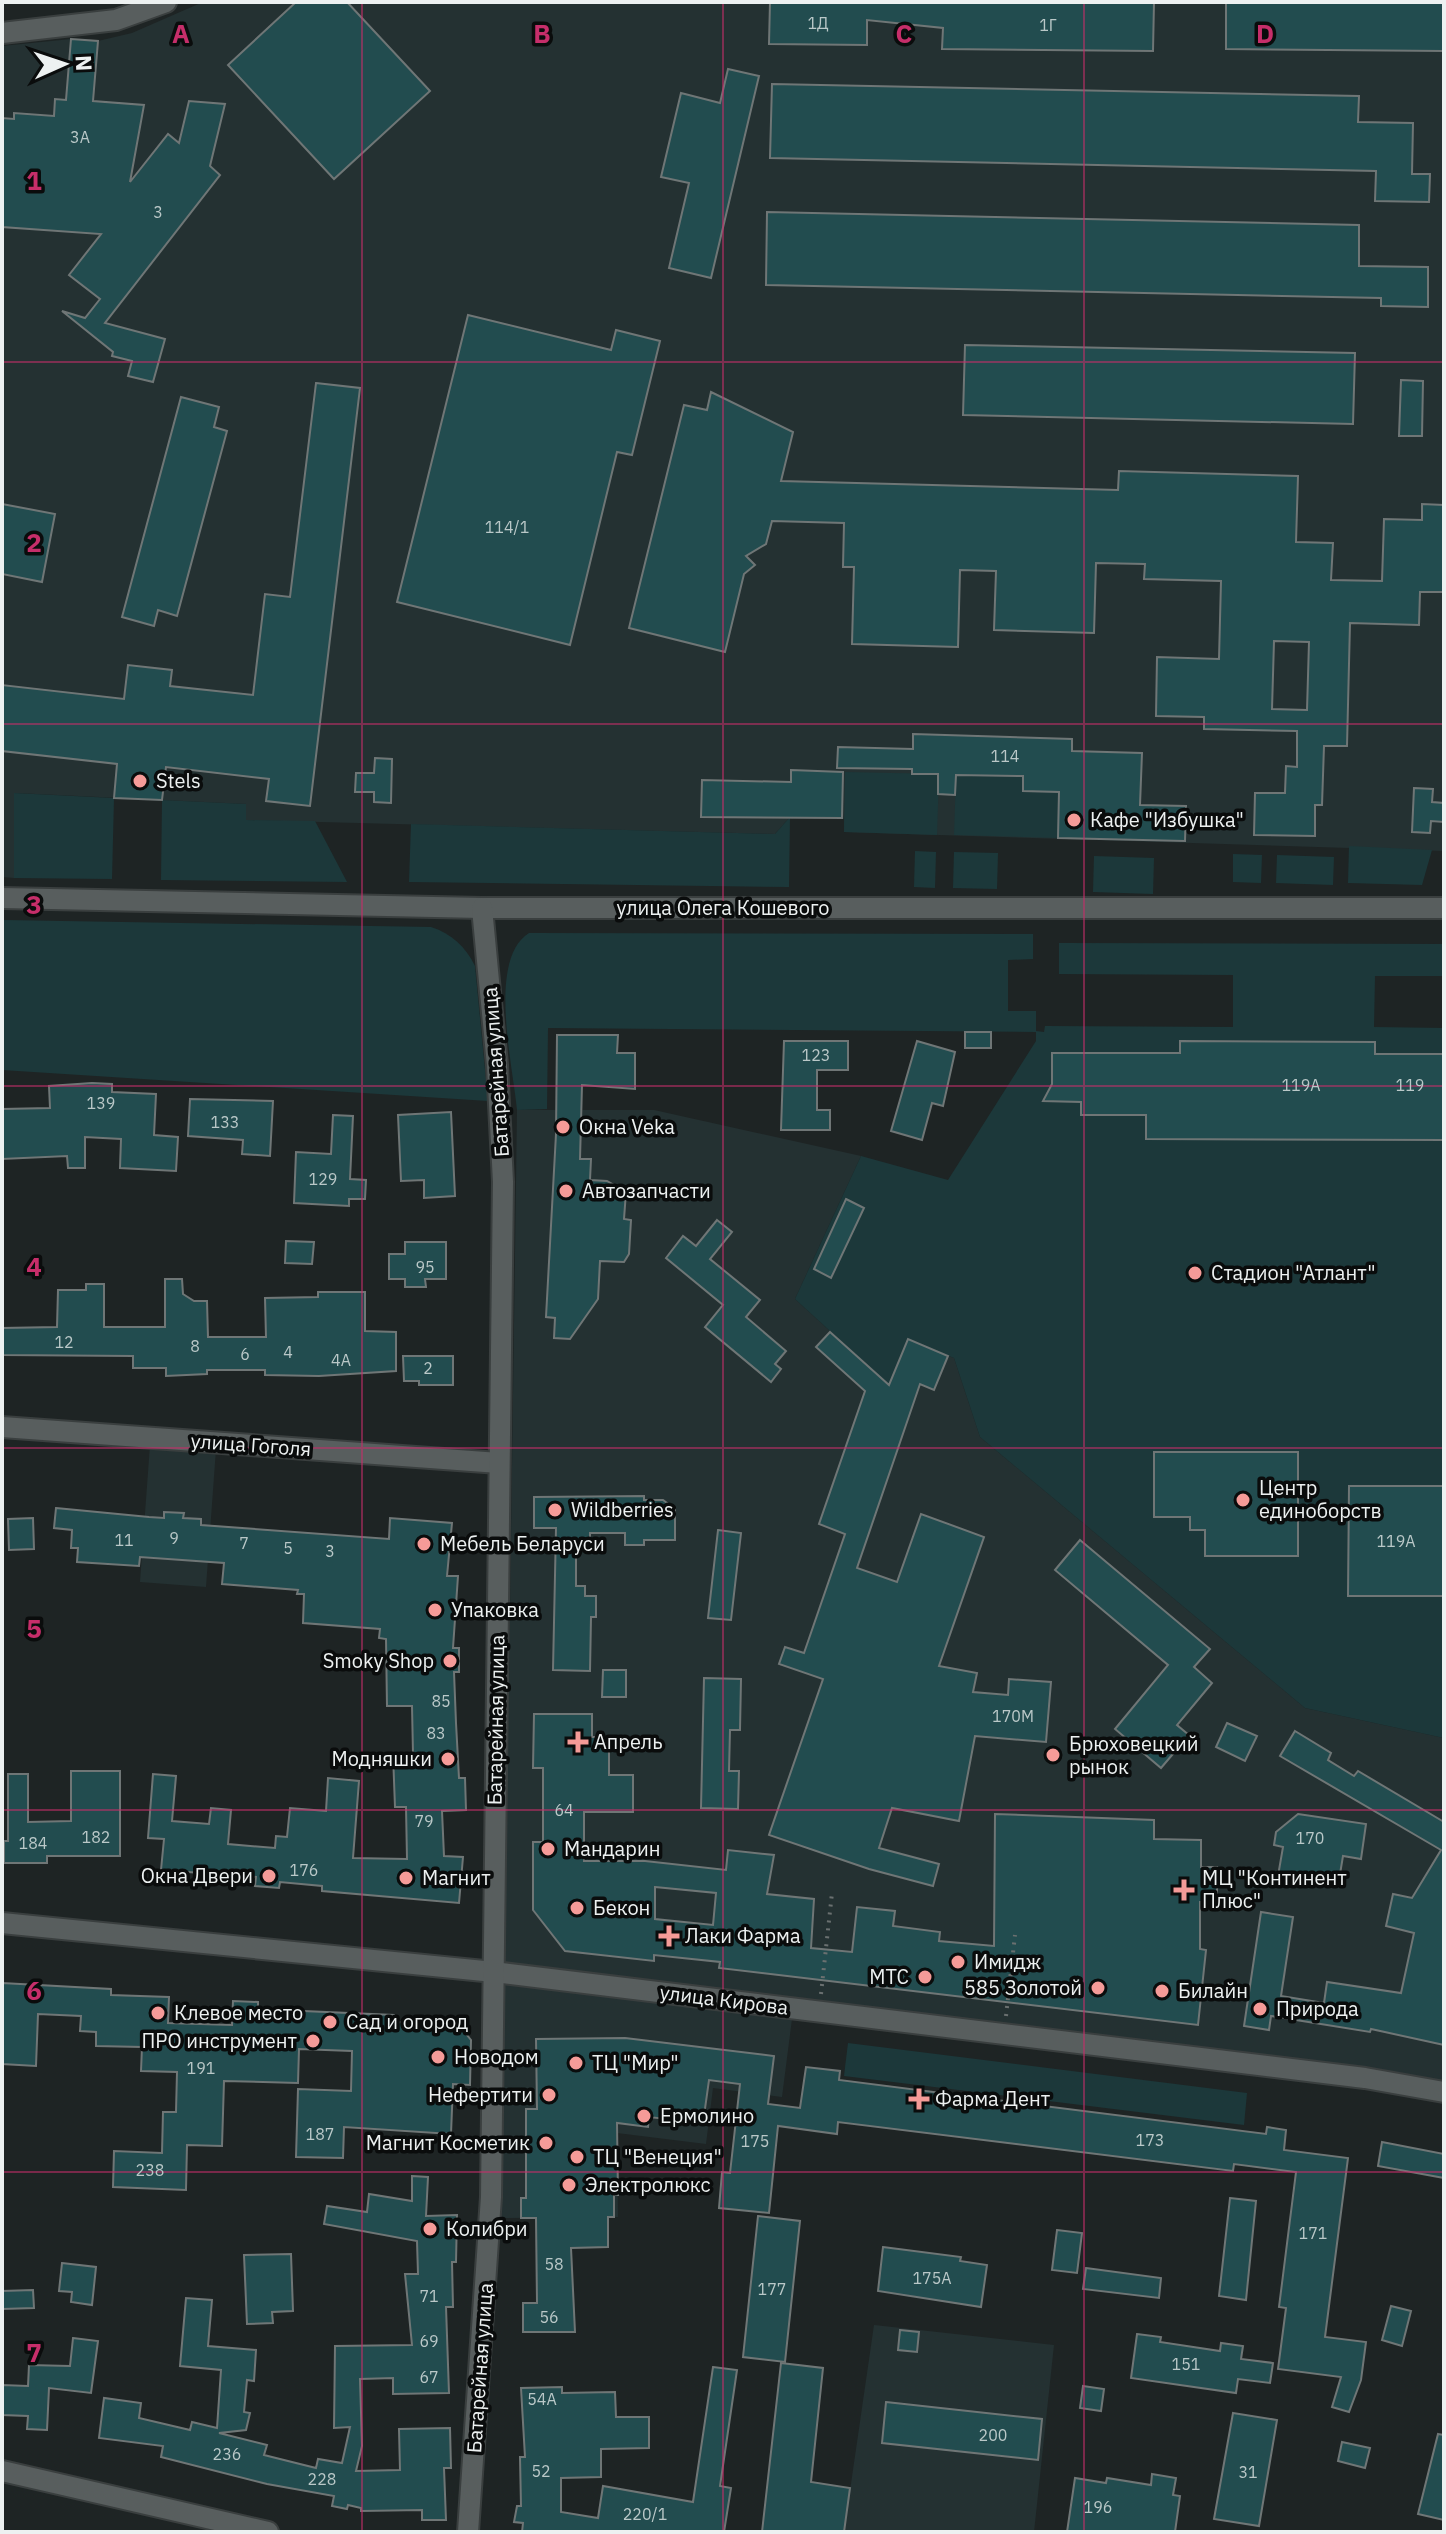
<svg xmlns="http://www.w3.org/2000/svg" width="1446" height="2534" viewBox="0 0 1446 2534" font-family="'IBM Plex Sans',sans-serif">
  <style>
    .built { fill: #243132 }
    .green { fill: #1c383a }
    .building { fill: #224c4f; stroke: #6f7676; stroke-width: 2; fill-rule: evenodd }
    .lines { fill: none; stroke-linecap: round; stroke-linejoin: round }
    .minor-casing { stroke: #3a3f3f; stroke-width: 24 }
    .path { stroke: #6a7070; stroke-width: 4; stroke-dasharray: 2 6; stroke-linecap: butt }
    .minor { stroke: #585e5e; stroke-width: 20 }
    .grid { fill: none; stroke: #c62e6a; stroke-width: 2; stroke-opacity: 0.55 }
    .poi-dot { fill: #f59b98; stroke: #0a0c0c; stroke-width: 3 }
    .labels { text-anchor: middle; stroke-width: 7; stroke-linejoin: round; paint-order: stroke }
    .number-label { font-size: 16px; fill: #bac8c8 }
    .poi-label { font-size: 20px; fill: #edf1f1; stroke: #0a0c0c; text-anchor: start }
    .street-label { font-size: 20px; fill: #edf1f1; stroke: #0a0c0c }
    .grid-label { font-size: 26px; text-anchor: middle; font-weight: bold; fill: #c62e6a; stroke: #0a0c0c; stroke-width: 7; stroke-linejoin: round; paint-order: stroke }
  </style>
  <rect width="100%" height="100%" fill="#1e2424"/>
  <g class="built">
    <path d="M203,2H1444V851L844,832V819L811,817H790L775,834L246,820V804L15,793L14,878L2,877V46L71,39L98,41L132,33Z"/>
    <path d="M517,1110H654L861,1156L795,1299L888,1384L908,1339L954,1358L980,1437L1305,1708L1444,1738V2084L505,1965Z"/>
    <path d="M150,1445L216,1449L206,1587L140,1582Z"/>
    <path d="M505,1984L792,2019L782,2097L713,2088L706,2144L617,2133L618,2217L499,2218Z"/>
    <path d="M874,2325L1054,2345L1034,2532H844Z"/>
  </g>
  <g class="green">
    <path d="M845,772L939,774L937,835L844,832Z"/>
    <path d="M956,775L1023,776V791H1037L1060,777L1058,838L954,835Z"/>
    <path d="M14,793L114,798L112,879L14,878Z"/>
    <path d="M162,800L246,804V820L315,821L347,882L161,880Z"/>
    <path d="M790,817L789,887L409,882L411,824L775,834Z"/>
    <path d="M1349,846L1432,850L1422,885L1348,883Z"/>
    <path d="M915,851L936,852L935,888L914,887Z"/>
    <path d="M954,852L998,853L997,889L953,888Z"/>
    <path d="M1233,854L1262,855L1261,883L1233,882Z"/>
    <path d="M1277,855L1334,857L1333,885L1276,883Z"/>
    <path d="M1094,856L1154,858L1153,894L1093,892Z"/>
    <path d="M4,920L431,927C452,934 465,946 475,966L488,1101L2,1070Z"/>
    <path d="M529,933L1033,934V959L1008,960V1011H1036V1031L1044,1032L1045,1026L1233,1027V975L1059,974V943L1444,944V976H1375L1374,1027L1444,1028V1738L1305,1708L980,1437L954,1358L908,1339L889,1385L795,1299L861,1156L948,1180L1036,1041V1032L548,1028L547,1109L517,1110C513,1065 487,959 529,933Z"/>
    <path d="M848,2043L1247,2093L1244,2125L844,2076Z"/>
  </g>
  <g class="building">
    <path d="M296,2H347L430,91L334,179L228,65Z"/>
    <path d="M770,2H1154L1153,51L942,49L943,28L867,20V45L769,44Z"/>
    <path d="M1226,2H1443V51L1226,49Z"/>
    <path d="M71,39L98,41L93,101L144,105L130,182L168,134L179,143L189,101L225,104L210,166L220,175L105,323L165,339L153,382L128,376L132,361L112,356L113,352L62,311L85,318L100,299L69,275L101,234L2,227V118L14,119V113L54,116L55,99L66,100Z"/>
    <path d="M728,69L759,76L711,278L669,268L689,183L661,177L681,93L720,103Z"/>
    <path d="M772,84L1359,96L1358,122L1413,123L1412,174H1430L1429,202L1375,201L1376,171L770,158Z"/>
    <path d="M767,212L1359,225V266L1428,267V307L1381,306V298L766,285Z"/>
    <path d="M468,315L611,350L616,330L660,341L632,455L617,452L570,645L397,602Z"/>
    <path d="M965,345L1355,353L1353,424L963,415Z"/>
    <path d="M1401,380L1423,381L1422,436H1399Z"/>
    <path d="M316,383L360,388L310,806L266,801L269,779L166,767L162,800L114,798L117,764L2,751V685L124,699L128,665L172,670L170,686L253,695L265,594L290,597Z"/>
    <path d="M711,392L793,432L781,481L1118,490L1119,471L1298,476L1296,542L1333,543L1331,580L1382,581L1384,519L1422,520V504L1444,505V592H1420L1419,625L1350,623L1347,746H1324L1322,805H1315V836L1254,835L1255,793H1285L1286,766L1297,767V731L1204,729V717L1156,716L1157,657L1219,659L1221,581L1144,579L1145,564L1096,563L1094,633L994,630L996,571L960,570L958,647L852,644L854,567H843L844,523L772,521L766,544L746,556L755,565L744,574L725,652L629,628L684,405L707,410ZM1274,641L1309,642L1307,710L1272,709Z"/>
    <path d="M181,397L219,407L214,427L227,431L177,616L158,610L154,626L122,617Z"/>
    <path d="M2,504L55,514L42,582L2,574Z"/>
    <path d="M913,734L1072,739V751L1142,753L1140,805L1186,806L1185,841L1058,838L1059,792L1023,791V776L956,775L955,795L938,794V774H912V769L837,768L838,747L913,749Z"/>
    <path d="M375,758L392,759L391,803L374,802V792H355L356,773H374Z"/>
    <path d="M791,770L843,772L842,818L701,817L702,780L791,782Z"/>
    <path d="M1414,788L1433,789L1432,802L1444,803V822L1431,821L1430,833L1412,832Z"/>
    <rect x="965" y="1032" width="26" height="16"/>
    <path d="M557,1035H618L617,1053H635V1089L582,1085L580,1159H591L590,1180L607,1181L626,1192L624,1219L631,1220L629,1254L624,1262L600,1261L598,1299L570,1339L554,1338L555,1318L546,1317L556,1134Z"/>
    <path d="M784,1041H848V1070H817V1110H830V1130H781Z"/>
    <path d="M917,1041L955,1052L943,1106L932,1103L922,1140L891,1131Z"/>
    <path d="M1180,1041L1375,1042V1054H1444V1140L1146,1139V1115H1081V1102L1043,1101L1052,1084V1053H1180Z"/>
    <path d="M92,1083L112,1084V1092L156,1094L154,1135L178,1137L176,1171L120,1168L121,1139L85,1137V1168H68L67,1156L2,1159V1109L50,1108L49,1086Z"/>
    <path d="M190,1099L273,1101L270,1156L242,1154L243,1140L188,1136Z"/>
    <path d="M451,1112L455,1196L424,1198V1180L401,1181L398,1115Z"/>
    <path d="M333,1115L353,1116L350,1179L366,1180L365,1199H349V1206L294,1203L296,1152L331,1154Z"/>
    <path d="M846,1199L864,1208L831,1278L814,1269Z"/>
    <path d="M717,1220L732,1232L710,1259L760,1300L746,1317L786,1351L775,1364L781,1369L771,1382L705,1327L723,1305L666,1258L683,1236L696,1246Z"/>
    <path d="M286,1241L314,1242L312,1264L285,1263Z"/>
    <path d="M405,1242H446V1279H425L426,1287H405V1279H389V1254H405Z"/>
    <path d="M165,1279H182L183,1294L194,1301H207L208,1337H266L265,1298L318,1297V1292H365V1331L396,1332V1371L319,1376L265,1375V1370H207V1374L166,1376V1368H133V1356L2,1355V1328L57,1327L58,1290H86V1284H104V1327H165Z"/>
    <path d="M830,1332L889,1385L908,1339L948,1356L934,1390L920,1384L857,1568L897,1582L921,1514L984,1537L939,1666L977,1673L973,1692L1008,1695L1009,1679L1051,1682L1046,1742L975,1736L959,1821L892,1808L879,1848L939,1864L933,1886L869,1869L769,1835L823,1679L779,1664L785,1647L804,1653L845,1534L819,1524L865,1391L816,1347Z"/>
    <path d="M403,1356H453V1385H419V1381H404Z"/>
    <path d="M1154,1452H1298V1556H1205V1530H1190V1517H1154Z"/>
    <path d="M1349,1486H1444V1596H1348Z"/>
    <path d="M644,1496V1500H663L675,1509V1540H644V1545H625V1533H590V1551H576V1586H585V1596H596V1617H591L590,1671L553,1670L556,1528H534V1497Z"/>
    <path d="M56,1508L149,1517L164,1518V1512L184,1513L183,1518L201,1519V1525L389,1539L390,1518L452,1523L447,1576H458L453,1648H459V1672H454L456,1723L459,1778H465L466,1810L442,1811L444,1856L463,1857L459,1903L322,1891V1886L280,1882L279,1888L255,1886L256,1877L161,1870L164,1839L148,1838L153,1774L176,1776L172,1821L209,1824L211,1808L231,1810L228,1844L275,1848L276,1836L287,1837L290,1808L326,1811L328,1778L359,1781L353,1858L407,1859L406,1807H395L393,1754H413L412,1706H387L386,1639L379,1638L380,1629L303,1623L304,1594H297L298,1590L222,1584L224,1563L140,1557L139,1566L77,1562L78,1548H71L72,1530L54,1528Z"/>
    <path d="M33,1518L34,1549L9,1550L8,1519Z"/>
    <path d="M718,1530L741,1533L731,1620L708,1618Z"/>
    <path d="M1080,1540L1210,1649L1194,1667L1212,1683L1177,1725L1189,1735L1161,1768L1115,1729L1168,1665L1055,1570Z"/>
    <path d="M603,1670H626V1697H602Z"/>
    <path d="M704,1678L741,1679L740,1730H730L729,1771H739L738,1809L701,1808Z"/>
    <path d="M534,1714H592V1737H609V1775H633V1812H584V1861H645L726,1870L728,1850L774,1855L767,1894L814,1899L811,1948L852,1952L857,1907L895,1911L893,1926L940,1932L939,1941L994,1946L995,1814L1154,1820V1839L1201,1840V1867H1217V1902H1200V1949L1206,1950L1198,2025L719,1968L720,1962L654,1955V1961L565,1951L533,1910V1842H543V1768H533ZM655,1887L716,1893L713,1925L655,1919Z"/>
    <path d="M1227,1723L1257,1736L1245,1761L1216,1747Z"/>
    <path d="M1295,1731L1331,1753L1328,1760L1354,1776L1358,1771L1444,1822V2045L1371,2029L1370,2032L1271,2016L1269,2030L1244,2026L1261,1912L1293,1917L1281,1996L1324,2003L1327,1982L1401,1993L1414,1933L1386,1926L1393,1894L1412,1898L1441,1850L1280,1756Z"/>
    <path d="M71,1771H120V1856H47V1863H4V1841H8V1774H28V1822L71,1821Z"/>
    <path d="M1298,1814L1366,1824L1361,1859L1343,1856L1338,1886L1278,1876L1283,1847L1274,1845L1276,1832Z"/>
    <path d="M2,1983L111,1989V1995L169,1997L168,2023L232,2025L233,2001L258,2002V2009L394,2015V2022L459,2025L471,2040L470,2085L453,2084L451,2134L344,2127L343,2158L296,2157L298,2089L351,2091L352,2051L299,2049L298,2083L224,2081L222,2146L187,2145L186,2190L113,2187L114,2151L162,2153L163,2112H176L177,2072L141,2071L142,2047L96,2046V2032L80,2031L81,2016L38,2014L36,2066L2,2064Z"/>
    <path d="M625,2038L774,2056L768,2104L800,2108L806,2067L840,2071L839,2080L1266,2134L1267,2127L1286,2130L1284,2150L1348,2158L1325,2337L1366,2342L1361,2380L1349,2412L1332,2407L1341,2377L1278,2369L1286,2308L1279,2307L1296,2172L1234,2164L1233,2171L838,2122L837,2134L778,2126L769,2213L719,2208L722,2172L730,2173L740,2084L709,2080L703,2123L649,2117L648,2127L617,2123L618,2195H614V2217H608V2247L571,2248L575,2332H523V2303H537L536,2218H521V2198H526V2109H537L536,2039Z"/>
    <path d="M1382,2142L1444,2154V2178L1378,2166Z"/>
    <path d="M412,2176L428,2177L426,2216L457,2215L456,2262H452L453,2307H446L449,2393L393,2394V2378L360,2379L362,2446L356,2471L400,2470L399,2429L450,2428L451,2468H444L446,2520H422V2510L361,2511V2508L348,2505L347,2509L332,2506L334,2496L267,2484L161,2457L163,2446L99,2438L104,2398L141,2403L139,2418L190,2430L192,2422L217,2428L221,2370L180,2366L186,2298L212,2300L208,2346L256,2350L254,2381L247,2380L244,2412L250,2413L246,2430L219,2433L267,2445L264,2455L316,2468L318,2459L342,2463L350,2427L334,2428L335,2346L412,2345L405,2274H418L417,2241L324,2224L327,2206L367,2212L369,2194L412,2201Z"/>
    <path d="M1230,2198L1256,2201L1246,2300L1219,2296Z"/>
    <path d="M758,2216L800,2221L785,2362L743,2357Z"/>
    <path d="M1057,2230L1082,2233L1077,2273L1052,2270Z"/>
    <path d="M883,2247L961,2257L960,2261L987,2265L981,2307L878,2291Z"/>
    <path d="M291,2254L293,2311L272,2312L273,2323L247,2324L244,2255Z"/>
    <path d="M62,2263L96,2267L92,2305L71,2302L72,2292L59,2291Z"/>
    <path d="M1086,2268L1161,2278L1159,2298L1083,2289Z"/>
    <path d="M33,2290L34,2308L2,2309V2291Z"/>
    <path d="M1391,2306L1411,2311L1402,2346L1382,2340Z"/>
    <path d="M900,2330L919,2332L917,2352L898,2350Z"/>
    <path d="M1137,2334L1161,2337L1160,2342L1220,2351L1221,2343L1243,2346L1241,2359L1273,2363L1270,2383L1238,2379L1236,2393L1131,2378Z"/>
    <path d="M73,2338L98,2341L91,2393L49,2388L47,2430L27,2429L28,2416L2,2415V2385L28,2386L29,2365L70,2366Z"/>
    <path d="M781,2363L823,2368L811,2482L850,2488L844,2532H762Z"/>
    <path d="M713,2367L737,2370L720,2486L731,2488L724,2532H522L523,2523L514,2522L517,2506H521L520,2457H525L521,2388L562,2387V2393L615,2392L616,2417H649V2448L601,2449V2477L561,2478V2512L598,2518L603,2486L693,2502Z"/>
    <path d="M1083,2386L1104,2389L1101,2411L1080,2408Z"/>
    <path d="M886,2402L1042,2419L1038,2460L882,2443Z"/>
    <path d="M1233,2413L1277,2420L1259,2526L1214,2519Z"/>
    <path d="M1438,2434L1444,2435V2520L1418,2514Z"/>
    <path d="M1342,2442L1370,2448L1365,2468L1338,2461Z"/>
    <path d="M1152,2474L1176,2478L1173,2495L1180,2496L1175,2532H1067L1075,2478L1106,2483L1107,2478L1151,2485Z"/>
  </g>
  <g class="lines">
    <g class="minor-casing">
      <g id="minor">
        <path d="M2,33L116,20L166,2"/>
        <path d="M2,898L482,908H1444"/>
        <path d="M2,1427L499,1463"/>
        <path d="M2,1923L494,1972L1365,2078L1444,2092"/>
        <path d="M2,2471L268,2532"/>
        <path d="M468,2532L491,2197L503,1182L497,1065L482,908"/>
      </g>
    </g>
    <g class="path">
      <path d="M821,1994L832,1893"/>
      <path d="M1006,2016L1015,1935"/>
    </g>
    <use href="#minor" class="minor"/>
  </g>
  <path class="grid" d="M362,2V2532M723,2V2532M1084,2V2532M2,362H1444M2,724H1444M2,1086H1444M2,1448H1444M2,1810H1444M2,2172H1444"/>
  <g class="poi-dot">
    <circle cx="140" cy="781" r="8"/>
    <circle cx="1074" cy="820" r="8"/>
    <circle cx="563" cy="1127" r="8"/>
    <circle cx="566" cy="1191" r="8"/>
    <circle cx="1195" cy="1273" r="8"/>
    <circle cx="1243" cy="1500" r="8"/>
    <circle cx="555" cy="1510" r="8"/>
    <circle cx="424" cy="1544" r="8"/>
    <circle cx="435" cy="1610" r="8"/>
    <circle cx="450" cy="1661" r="8"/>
    <path d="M574 1730h8v8h8v8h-8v8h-8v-8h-8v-8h8z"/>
    <circle cx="1053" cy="1755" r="8"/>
    <circle cx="448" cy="1759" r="8"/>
    <circle cx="548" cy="1849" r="8"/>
    <circle cx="269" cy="1876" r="8"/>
    <circle cx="406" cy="1878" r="8"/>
    <path d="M1180 1878h8v8h8v8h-8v8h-8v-8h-8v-8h8z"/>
    <circle cx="577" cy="1908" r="8"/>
    <path d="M665 1924h8v8h8v8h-8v8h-8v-8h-8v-8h8z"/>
    <circle cx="958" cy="1962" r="8"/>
    <circle cx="925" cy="1977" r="8"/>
    <circle cx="1098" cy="1988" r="8"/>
    <circle cx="1162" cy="1991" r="8"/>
    <circle cx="1260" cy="2009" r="8"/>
    <circle cx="158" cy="2013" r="8"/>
    <circle cx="330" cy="2022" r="8"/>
    <circle cx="313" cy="2041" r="8"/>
    <circle cx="438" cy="2057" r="8"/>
    <circle cx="576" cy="2063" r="8"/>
    <circle cx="549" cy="2095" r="8"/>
    <path d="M915 2087h8v8h8v8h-8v8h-8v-8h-8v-8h8z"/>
    <circle cx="644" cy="2116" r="8"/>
    <circle cx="546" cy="2143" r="8"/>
    <circle cx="577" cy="2157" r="8"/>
    <circle cx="569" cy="2185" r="8"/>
    <circle cx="430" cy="2229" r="8"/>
  </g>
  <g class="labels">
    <g class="number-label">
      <text x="818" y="29">1Д</text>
      <text x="1048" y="31">1Г</text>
      <text x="80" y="143">3А</text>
      <text x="158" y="218">3</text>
      <text x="507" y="533">114/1</text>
      <text x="1005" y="762">114</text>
      <text x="816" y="1061">123</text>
      <text x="1301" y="1091">119А</text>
      <text x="1410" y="1091">119</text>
      <text x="101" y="1109">139</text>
      <text x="225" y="1128">133</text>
      <text x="323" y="1185">129</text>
      <text x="425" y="1273">95</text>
      <text x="64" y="1348">12</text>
      <text x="195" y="1352">8</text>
      <text x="288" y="1358">4</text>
      <text x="245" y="1360">6</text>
      <text x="341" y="1366">4А</text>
      <text x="428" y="1374">2</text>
      <text x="174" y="1544">9</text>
      <text x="124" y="1546">11</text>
      <text x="1396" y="1547">119А</text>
      <text x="244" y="1549">7</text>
      <text x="288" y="1554">5</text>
      <text x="330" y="1557">3</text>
      <text x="441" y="1707">85</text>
      <text x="1013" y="1722">170М</text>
      <text x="436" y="1739">83</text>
      <text x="564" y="1816">64</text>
      <text x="424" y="1827">79</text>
      <text x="96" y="1843">182</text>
      <text x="1310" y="1844">170</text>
      <text x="33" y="1849">184</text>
      <text x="304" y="1876">176</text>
      <text x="201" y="2074">191</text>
      <text x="320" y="2140">187</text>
      <text x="1150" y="2146">173</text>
      <text x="755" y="2147">175</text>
      <text x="150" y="2176">238</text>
      <text x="1313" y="2239">171</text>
      <text x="554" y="2270">58</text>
      <text x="932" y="2284">175А</text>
      <text x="772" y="2295">177</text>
      <text x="429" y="2302">71</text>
      <text x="549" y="2323">56</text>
      <text x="429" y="2347">69</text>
      <text x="1186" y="2370">151</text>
      <text x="429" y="2383">67</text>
      <text x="542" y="2405">54А</text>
      <text x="993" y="2441">200</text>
      <text x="227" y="2460">236</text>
      <text x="541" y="2477">52</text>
      <text x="1248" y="2478">31</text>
      <text x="322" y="2485">228</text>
      <text x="1098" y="2513">196</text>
      <text x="645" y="2520">220/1</text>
    </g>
    <g class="poi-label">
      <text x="156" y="788">Stels</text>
      <text x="1090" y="827">Кафе "Избушка"</text>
      <text x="579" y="1134">Окна Veka</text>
      <text x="582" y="1198">Автозапчасти</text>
      <text x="1211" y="1280">Стадион "Атлант"</text>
      <text x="1259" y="1495">Центр<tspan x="1259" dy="23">единоборств</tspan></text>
      <text x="571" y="1517">Wildberries</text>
      <text x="440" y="1551">Мебель Беларуси</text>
      <text x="451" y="1617">Упаковка</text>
      <text x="434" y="1668" text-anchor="end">Smoky Shop</text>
      <text x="594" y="1749">Апрель</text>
      <text x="1069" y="1751">Брюховецкий<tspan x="1069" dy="23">рынок</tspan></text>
      <text x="432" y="1766" text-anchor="end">Модняшки</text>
      <text x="564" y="1856">Мандарин</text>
      <text x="253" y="1883" text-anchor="end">Окна Двери</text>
      <text x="422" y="1885">Магнит</text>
      <text x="1202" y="1885">МЦ "Континент<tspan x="1202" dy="23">Плюс"</tspan></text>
      <text x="593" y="1915">Бекон</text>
      <text x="685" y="1943">Лаки Фарма</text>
      <text x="974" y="1969">Имидж</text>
      <text x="909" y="1984" text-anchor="end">МТС</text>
      <text x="1082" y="1995" text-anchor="end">585 Золотой</text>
      <text x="1178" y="1998">Билайн</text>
      <text x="1276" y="2016">Природа</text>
      <text x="174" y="2020">Клевое место</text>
      <text x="346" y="2029">Сад и огород</text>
      <text x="297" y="2048" text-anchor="end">ПРО инструмент</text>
      <text x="454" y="2064">Новодом</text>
      <text x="592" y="2070">ТЦ "Мир"</text>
      <text x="533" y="2102" text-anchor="end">Нефертити</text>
      <text x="935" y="2106">Фарма Дент</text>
      <text x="660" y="2123">Ермолино</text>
      <text x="530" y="2150" text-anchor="end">Магнит Косметик</text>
      <text x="593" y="2164">ТЦ "Венеция"</text>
      <text x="585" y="2192">Электролюкс</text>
      <text x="446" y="2236">Колибри</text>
    </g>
    <g class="street-label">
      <text x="723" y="915">улица Олега Кошевого</text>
      <text transform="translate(496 1072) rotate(-94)" y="7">Батарейная улица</text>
      <text transform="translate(251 1445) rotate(4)" y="7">улица Гоголя</text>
      <text transform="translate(496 1720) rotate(-89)" y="7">Батарейная улица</text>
      <text transform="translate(724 2000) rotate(7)" y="7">улица Кирова</text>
      <text transform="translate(480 2368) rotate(-86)" y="7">Батарейная улица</text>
    </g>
  </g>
  <g class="grid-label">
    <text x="181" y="43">A</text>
    <text x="542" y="43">B</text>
    <text x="904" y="43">C</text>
    <text x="1265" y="43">D</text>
    <text x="34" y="190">1</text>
    <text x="34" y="552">2</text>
    <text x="34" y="914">3</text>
    <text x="34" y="1276">4</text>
    <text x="34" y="1638">5</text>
    <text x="34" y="2000">6</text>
    <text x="34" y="2362">7</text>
  </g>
  <rect width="1446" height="2534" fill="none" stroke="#edf1f1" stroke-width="8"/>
  <g transform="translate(64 64) rotate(87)" stroke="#0a0c0c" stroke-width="6" paint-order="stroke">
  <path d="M0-6L14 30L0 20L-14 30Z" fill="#edf1f1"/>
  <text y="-12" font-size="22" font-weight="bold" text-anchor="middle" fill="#edf1f1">N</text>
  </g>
</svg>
